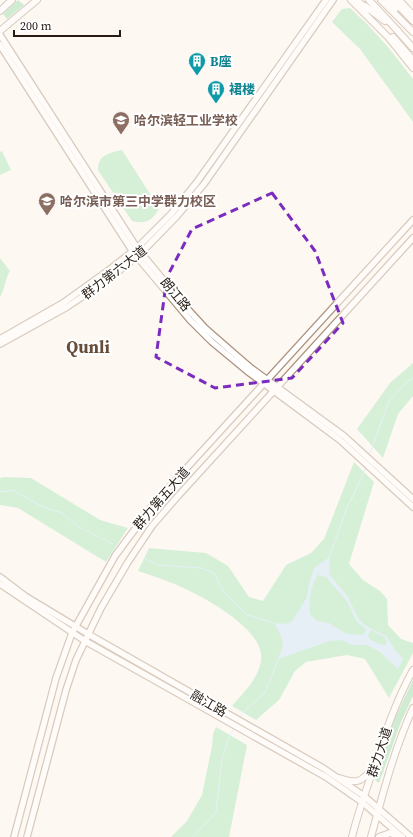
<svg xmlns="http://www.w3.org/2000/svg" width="413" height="837" viewBox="0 0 413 837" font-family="'Source Serif 4','Noto Sans SC',serif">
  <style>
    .green { fill: #a7e7b8 }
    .forest { fill: #98deab }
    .water { fill: #c9e5f9; fill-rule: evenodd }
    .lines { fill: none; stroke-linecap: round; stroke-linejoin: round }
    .stream { stroke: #c9e5f9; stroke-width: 1 }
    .secondary-casing { stroke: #ae937e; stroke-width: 8 }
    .primary-casing { stroke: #ae937e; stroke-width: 8 }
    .trunk-casing { stroke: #ae937e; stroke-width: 8 }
    .secondary { stroke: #fff; stroke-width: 5.5 }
    .primary { stroke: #fff; stroke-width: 6 }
    .trunk { stroke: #fff; stroke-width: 6 }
    .marked { fill: none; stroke: #7b2cbf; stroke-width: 3; stroke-dasharray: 8 5; stroke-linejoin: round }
    .labels { text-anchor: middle; stroke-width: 4; stroke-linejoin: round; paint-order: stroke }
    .culture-label { font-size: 13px; font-weight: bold; fill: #0d838f; stroke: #fff; text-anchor: start }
    .education-label { font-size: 13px; font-weight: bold; fill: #785e54; stroke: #fff; text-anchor: start }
    .street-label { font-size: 13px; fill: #261c14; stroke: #fff }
    .district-label { font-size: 17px; font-weight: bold; fill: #654d3a; stroke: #fff }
  </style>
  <rect width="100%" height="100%" fill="#fef8f3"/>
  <g class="green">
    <path d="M350,8L367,24L388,47L413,79V122L360,49L332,22L342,9Z"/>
    <path d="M122,150L159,208C154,220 145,225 132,221L98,170C98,155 109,153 122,150Z"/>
    <path d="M2,151L11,170L0,175V152Z"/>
    <path d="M0,258L10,271C5,279 5,289 0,297Z"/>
    <path d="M413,363V396L398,414L383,458L357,429L390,383Z"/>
    <path d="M354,462L374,482L349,564L363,580L380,591L387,599L388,625L401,639L413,643V653L389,698L365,659L347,655L306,662L295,671L279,700L256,720L232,706C244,692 263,674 261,654C258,624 192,590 167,581C157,577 147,574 138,571L149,548L206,553L228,566L249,597L263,601L286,565L311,553L324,539Z"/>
    <path d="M4,477L31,478L100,520L128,528L106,562L18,508L0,505V478Z"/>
    <path d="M216,727L247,745L229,837H171L187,821L202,795L212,746L213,734Z"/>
  </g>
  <g class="forest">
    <path d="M18,0L24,5L7,19L3,14Z"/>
    <path d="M413,680V696L401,722L379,783L375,780L394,720Z"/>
  </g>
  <path class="water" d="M330,557L329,574L348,597L359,620L368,627L386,636L395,650L403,659L398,669L380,652L367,645H352L341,640L330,641L278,659C286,642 283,639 274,623L288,624L293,620L307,597L309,584L314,568ZM318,575L326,577L346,600L357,622L366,629L364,635L347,634L329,623L317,621L310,614C309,600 310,586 318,575ZM371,630L384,637L387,642L385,646L370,640L368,635Z"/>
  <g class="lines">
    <g class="stream">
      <path d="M369,456L389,401L405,384L413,378"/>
      <path d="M0,492L13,490L43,507L62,513L79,527L113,544"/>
      <path d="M329,558L346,510L363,475L366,466"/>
      <path d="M145,559L158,565L202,568L215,574L223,591L247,615L274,623"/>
      <path d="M240,717L242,713L265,693L279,658"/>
      <path d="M193,837L216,812L222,759L230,735L234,729"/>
    </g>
    <g class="secondary-casing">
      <g id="secondary">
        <path d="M0,35L137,248L184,305L205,328L229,349L251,368L344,436L413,499"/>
        <path d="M0,45L133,252L190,320L212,342L247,371L340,440L413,507"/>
        <path d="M0,339L63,303L109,270L137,248L171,214L197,182L326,0"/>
        <path d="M0,344L67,307L109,279L141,253L177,216L204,184L333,0"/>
        <path d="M0,577L25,596L88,634L323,768L364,796L411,837"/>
        <path d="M0,584L85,641L326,777L362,802L402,837"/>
        <path d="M14,837L56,678L72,633L115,556L152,506L413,220"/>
        <path d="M27,837L66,690L76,660L101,608L128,562L152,526L178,496L413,238"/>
      </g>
    </g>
    <g class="primary-casing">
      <g id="primary">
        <path d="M0,11L12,0"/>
        <path d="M0,31L37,0"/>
        <path d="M339,778C356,784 362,783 373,767"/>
        <path d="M352,837C358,813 366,790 374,767C385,733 396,701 413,670"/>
        <path d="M371,837C383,793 394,750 413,708"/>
        <path d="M379,837L390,833L402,837"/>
      </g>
    </g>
    <g class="trunk-casing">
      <g id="trunk">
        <path d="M351,0L389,38L413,68"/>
        <path d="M357,0L367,10"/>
        <path d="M369,0L397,30L413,48"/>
        <path d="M381,0L413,32"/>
        <path d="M388,0L395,9"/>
        <path d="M393,0L413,21"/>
        <path d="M399,0L413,15"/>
        <path d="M365,6L385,21"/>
        <path d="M393,37L413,60"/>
      </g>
    </g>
    <use href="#secondary" class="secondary"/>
    <use href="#primary" class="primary"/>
    <use href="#trunk" class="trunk"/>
  </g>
  <path d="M0 0H413V837H0ZM272,193L315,251L343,323L292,378L215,388L156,357L167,277L192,229Z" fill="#fef8f3" fill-opacity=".55" fill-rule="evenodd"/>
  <path class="marked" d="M272,193L315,251L343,323L292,378L215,388L156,357L167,277L192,229Z"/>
  <defs>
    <g id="building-pin" transform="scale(0.9)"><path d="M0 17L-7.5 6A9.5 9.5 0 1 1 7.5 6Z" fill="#0f9aa8" stroke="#fff"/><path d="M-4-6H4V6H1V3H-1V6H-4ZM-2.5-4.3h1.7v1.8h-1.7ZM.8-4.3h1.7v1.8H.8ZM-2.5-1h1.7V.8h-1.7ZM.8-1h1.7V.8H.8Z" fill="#fff"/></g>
    <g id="school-pin" transform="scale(0.9)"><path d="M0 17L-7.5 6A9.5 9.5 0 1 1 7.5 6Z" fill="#8d6e63" stroke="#fff"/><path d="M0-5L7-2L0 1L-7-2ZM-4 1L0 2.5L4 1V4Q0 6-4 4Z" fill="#fff"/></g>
  </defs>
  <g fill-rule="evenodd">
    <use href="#building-pin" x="197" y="61"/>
    <use href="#building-pin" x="216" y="89"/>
    <use href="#school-pin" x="121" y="120"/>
    <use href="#school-pin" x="47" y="201"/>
  </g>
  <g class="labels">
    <g class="culture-label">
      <text x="210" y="66">B座</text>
      <text x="229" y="94">裙楼</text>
    </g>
    <g class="education-label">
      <text x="134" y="125">哈尔滨轻工业学校</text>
      <text x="60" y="206">哈尔滨市第三中学群力校区</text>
    </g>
    <g class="street-label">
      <text transform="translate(114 272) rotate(-38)" y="5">群力第六大道</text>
      <text transform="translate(176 294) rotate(50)" y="5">朗江路</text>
      <text transform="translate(161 498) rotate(-49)" y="5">群力第五大道</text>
      <text transform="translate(209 703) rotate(30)" y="5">融江路</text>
      <text transform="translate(379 752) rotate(-72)" y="5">群力大道</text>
    </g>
    <g class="district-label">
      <text x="88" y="353">Qunli</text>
    </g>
  </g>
  <path d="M14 30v6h106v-6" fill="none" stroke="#261c14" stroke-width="2"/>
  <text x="20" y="30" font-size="12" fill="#261c14" stroke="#ffffff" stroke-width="3" paint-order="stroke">200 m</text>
</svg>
